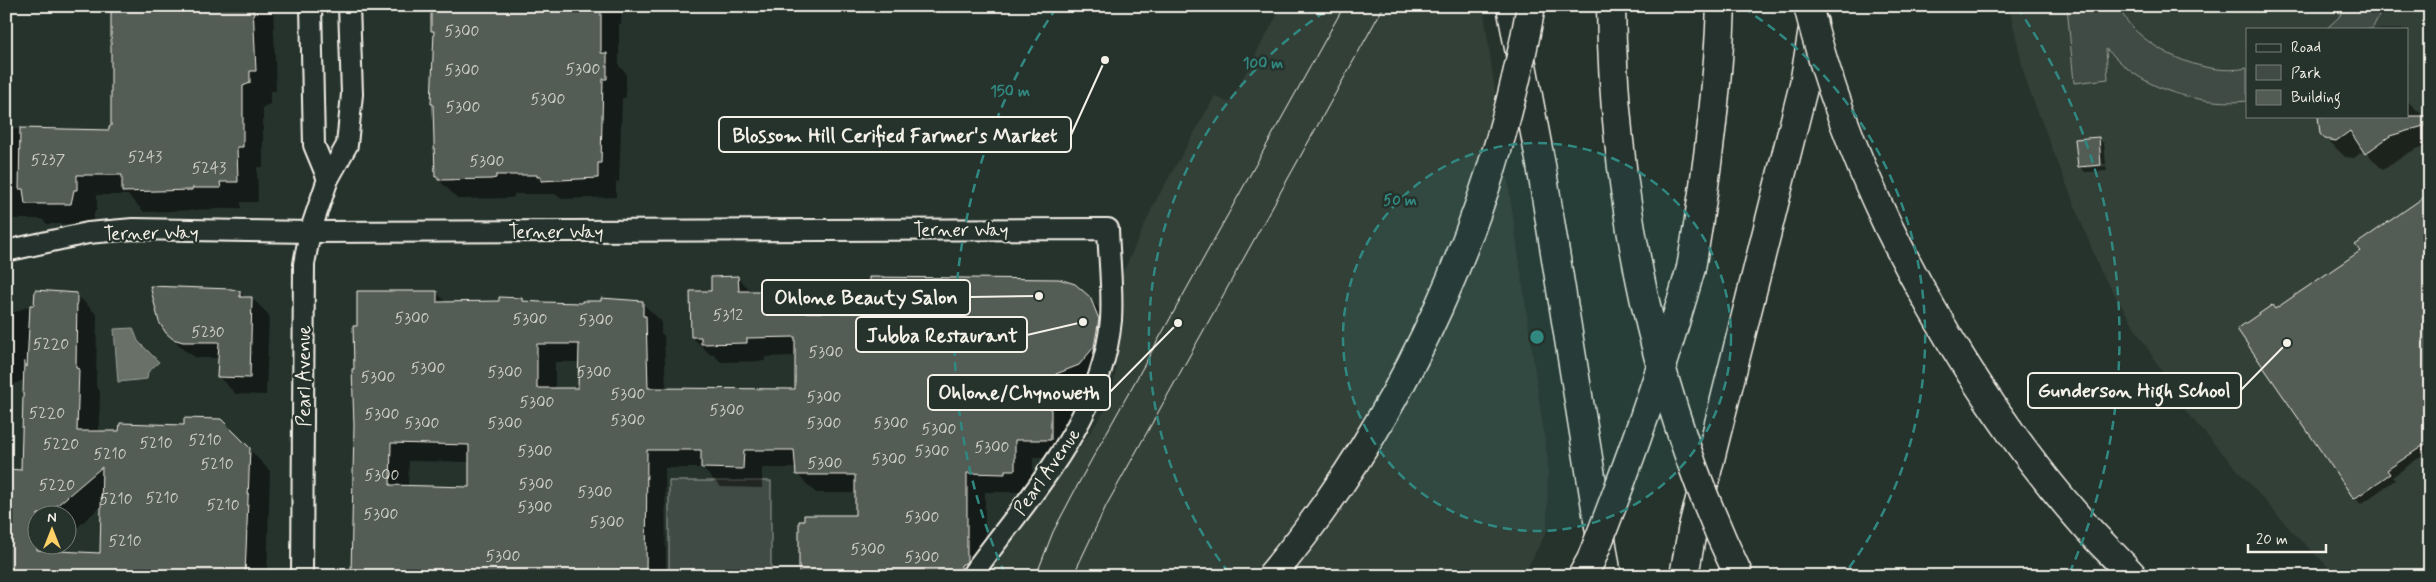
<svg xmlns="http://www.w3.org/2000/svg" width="2436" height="582" viewBox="0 0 2436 582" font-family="Mynerve,sans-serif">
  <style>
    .built { fill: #333f39; fill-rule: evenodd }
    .green { fill: #414b45; stroke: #9a9e96 }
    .water { fill: #676f68; stroke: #9fa39b }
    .shadow { fill: #0007; fill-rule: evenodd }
    .building { fill: #525c55; stroke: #f4f1e8; fill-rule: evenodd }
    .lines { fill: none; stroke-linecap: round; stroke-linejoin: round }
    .street-casing { stroke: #f4f1e8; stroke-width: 24 }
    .highway-casing { stroke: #f4f1e8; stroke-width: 31 }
    .street { stroke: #26332d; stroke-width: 20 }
    .highway { stroke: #26332d; stroke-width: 28 }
    .tram { stroke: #f4f1e8; stroke-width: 1 }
    .highway-bridge-casing { stroke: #f4f1e8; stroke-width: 31; stroke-linecap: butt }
    .highway-bridge { stroke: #26332d; stroke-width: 28 }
    .ring { fill: none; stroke: #318880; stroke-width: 2.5; stroke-dasharray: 9 6 }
    .labels { text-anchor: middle; stroke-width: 5; stroke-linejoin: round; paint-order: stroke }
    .number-label { font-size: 16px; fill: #ccccc3 }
    .street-label { font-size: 19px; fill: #f4f1e8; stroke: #26332d }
    .centre { fill: #318880; stroke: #26332d; stroke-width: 2.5 }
    .ring-label { font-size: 15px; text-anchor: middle; font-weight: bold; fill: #318880; stroke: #26332d; stroke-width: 5; stroke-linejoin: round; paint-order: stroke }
    .leader { fill: none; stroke: #f4f1e8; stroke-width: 2 }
    .callout-dot { fill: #f4f1e8; stroke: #26332d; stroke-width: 2 }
    .callout { fill: #26332d; stroke: #f4f1e8; stroke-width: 2 }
    .callout-label { font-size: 20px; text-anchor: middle; font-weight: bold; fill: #f4f1e8 }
  </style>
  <rect width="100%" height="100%" fill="#26332d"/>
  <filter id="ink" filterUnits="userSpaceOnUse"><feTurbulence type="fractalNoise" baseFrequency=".02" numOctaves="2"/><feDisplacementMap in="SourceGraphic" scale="10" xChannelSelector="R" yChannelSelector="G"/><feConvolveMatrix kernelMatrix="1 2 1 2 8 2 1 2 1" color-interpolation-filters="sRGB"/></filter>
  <g filter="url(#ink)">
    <g class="built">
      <path d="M1282,6H1483L1548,462L1547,531L1523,576H986L1063,472L1110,403L1116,371L1120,279L1155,202L1215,96L1229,103Z"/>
      <path d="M2009,6H2430V576H2338L2297,537L2187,413L2101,272L2026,82ZM2247,29H2407V116H2247Z"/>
    </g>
    <g class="green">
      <path d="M2067,6H2118C2122,13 2126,20 2131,26C2158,55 2208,76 2247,68V101C2210,105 2163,95 2132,72C2123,66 2115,56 2106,49L2108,79L2074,83Z"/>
      <path d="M2345,6H2384L2372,29H2326L2339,17Z"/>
      <rect x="669" y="481" width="102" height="95"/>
    </g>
    <path class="water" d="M133,328L138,341L159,362L148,372L147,379L118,382L114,329Z"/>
    <g class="shadow">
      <path d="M112,6H271L273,8L276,91H270V104L263,107V167H257L258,202H241V208L144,212L128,195H97V210H95L92,224H47L42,219H6V23L7,129L110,131L113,128Z"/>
      <path d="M433,6H622L621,24H619V66L626,73V98H622L619,182H616V197L562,199L555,194H514V197L510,198L458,199L436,177L434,106L432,104L435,32L433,30Z"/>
      <path d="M2407,101L2430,122V143L2408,153L2383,170L2364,150L2354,158L2345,157L2322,134L2407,116Z"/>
      <path d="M2098,138L2104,144L2106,164L2083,165V168L2106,166L2107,171L2085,172L2079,166Z"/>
      <path d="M2430,195V450L2392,477L2395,480L2361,504L2355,498L2276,310L2362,251Z"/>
      <path d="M738,278L753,293L765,292L784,311V314L865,315L1078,287L1112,322L1117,339L1112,368L1098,383L1075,393V414H1069V458H1033V488H1024V492H985V576H800L856,517V493H816L797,474L796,468H762V488L721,487L702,468H665L666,576H353L355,425L436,292L447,303L500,302L521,299L524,302L541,303H642L661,321V333L664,336L666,389L797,391V356L765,357V361L721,362L714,355H711L692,337L712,292ZM555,362H580V390H555ZM409,461L470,462V488L408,487Z"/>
      <path d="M240,292L246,298H252L269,315L266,395L236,394L219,377V358H197L184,350L167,332Z"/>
      <path d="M76,294L97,315L96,387L100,391L99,432L242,442L270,471L267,576H6V469L22,470L25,379L6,388V316L29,306ZM102,505V554L58,552L59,544H38V514H68V536Z"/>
    </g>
    <g class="building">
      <path d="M111,6H253L256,71H250V83L243,86V147H237L238,182H220L221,188H192V190L122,192V175H77V190H74L71,204H25L23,189H19L20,128L109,130V127L111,126Z"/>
      <path d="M431,6H601V53H607V79H603L601,163H598V178L541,181V177H537V175H496V178L491,179L438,180V177H435L433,104H431L434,31H431Z"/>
      <path d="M2318,116H2430V124L2390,136L2365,154L2350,131L2336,141L2325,139L2320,134Z"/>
      <path d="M2099,137L2101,165L2078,167L2075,139Z"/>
      <path d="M2430,193V441L2387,470L2390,474L2354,499L2237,329L2272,305L2275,309L2360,251L2355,245Z"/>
      <path d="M738,276L739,291H766V312L864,313V301H869V277L1059,279L1075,284L1090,297L1099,319L1094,347L1079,365L1056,374V396H1051V440H1015V470H1005V474L967,473V562L961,565V571H858V576H799V521H804V515H855V475H796L794,450H744L743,469L701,468V450H647L646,576L351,575L354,425L352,369H354L353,326H357V291H437V302L499,301V297L522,298V301L541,302L582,303V301H601V298L643,301V316H646L648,388L795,389V337L747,338V343L701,344V337H691L690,291H711V277ZM537,344H579L578,388H537ZM391,443L469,445V487L390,485Z"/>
      <path d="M150,286L231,289L240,291V297H252L250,378L217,377L219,342H183L173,339L166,333L159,322Z"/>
      <path d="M35,290L77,293L76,368L79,369L77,431H119L120,423L184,425V418L221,419L250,448L245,576H6V469L21,470L24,361L27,367L30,305H34ZM102,467L100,553L37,550L38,514H47Z"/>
    </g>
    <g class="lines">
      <g class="street-casing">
        <g id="street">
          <path d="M311,6L314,145L328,179"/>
          <path d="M6,251L88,233L133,229L310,232L1108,229C1109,259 1113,290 1111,320C1102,421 1028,497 971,576"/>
          <path d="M302,576L304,264L310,232L328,179L347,145L352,94L349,6"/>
        </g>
      </g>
      <g class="highway-casing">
        <g id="highway">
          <path d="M1511,6L1541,165L1607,576"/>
          <path d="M1888,226C1940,331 2003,432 2081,521C2097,540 2116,557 2133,576"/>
          <path d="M1691,268C1706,181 1718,94 1721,6"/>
          <path d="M1684,576L1692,531L1804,84L1814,23"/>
        </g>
      </g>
      <use href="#street" class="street"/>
      <use href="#highway" class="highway"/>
      <g class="tram">
        <path d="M1036,576L1053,532L1083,475L1344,6"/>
        <path d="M1073,576L1106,506L1384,6"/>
      </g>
      <g class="highway-bridge-casing">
        <g id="highway-bridge">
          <path d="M1611,6C1614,202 1654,399 1739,576"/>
          <path d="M1808,6C1827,82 1854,155 1888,226"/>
          <path d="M1271,576C1407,413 1494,215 1531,6"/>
          <path d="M1582,576L1591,560C1629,464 1663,368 1691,268"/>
        </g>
      </g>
      <use href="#highway-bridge" class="highway-bridge"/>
    </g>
  </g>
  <circle cx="1537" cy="337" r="194" fill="#318880" fill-opacity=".12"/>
  <g class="ring">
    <circle cx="1537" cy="337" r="194"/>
    <path d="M1229 573A388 388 0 0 1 1331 8M1743 8A388 388 0 0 1 1845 573"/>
    <path d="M1005 574A582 582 0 0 1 1057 7M2017 7A582 582 0 0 1 2069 574"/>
  </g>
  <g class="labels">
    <g class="number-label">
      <text x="462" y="36">5300</text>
      <text x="583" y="74">5300</text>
      <text x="462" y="75">5300</text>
      <text x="548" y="104">5300</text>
      <text x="463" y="112">5300</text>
      <text x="145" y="162">5243</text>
      <text x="48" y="165">5237</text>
      <text x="487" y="166">5300</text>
      <text x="209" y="173">5243</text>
      <text x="728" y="320">5312</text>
      <text x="412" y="323">5300</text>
      <text x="530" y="324">5300</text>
      <text x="596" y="325">5300</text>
      <text x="208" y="337">5230</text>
      <text x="51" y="349">5220</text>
      <text x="826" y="357">5300</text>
      <text x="428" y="373">5300</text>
      <text x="505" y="377">5300</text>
      <text x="594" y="377">5300</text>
      <text x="378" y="382">5300</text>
      <text x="628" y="399">5300</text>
      <text x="824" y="402">5300</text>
      <text x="537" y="407">5300</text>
      <text x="727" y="415">5300</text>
      <text x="47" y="418">5220</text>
      <text x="382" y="419">5300</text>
      <text x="628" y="425">5300</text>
      <text x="422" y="428">5300</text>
      <text x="505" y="428">5300</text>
      <text x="824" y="428">5300</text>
      <text x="891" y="428">5300</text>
      <text x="939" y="434">5300</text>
      <text x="205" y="445">5210</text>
      <text x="156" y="448">5210</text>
      <text x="61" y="449">5220</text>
      <text x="992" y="452">5300</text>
      <text x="535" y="456">5300</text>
      <text x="932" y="456">5300</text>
      <text x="110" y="459">5210</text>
      <text x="889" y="464">5300</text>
      <text x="825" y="468">5300</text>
      <text x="217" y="469">5210</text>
      <text x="382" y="480">5300</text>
      <text x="536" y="489">5300</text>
      <text x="57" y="490">5220</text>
      <text x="595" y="497">5300</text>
      <text x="162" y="503">5210</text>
      <text x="116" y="504">5210</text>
      <text x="223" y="510">5210</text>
      <text x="535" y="512">5300</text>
      <text x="381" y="519">5300</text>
      <text x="922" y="522">5300</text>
      <text x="607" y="527">5300</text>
      <text x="125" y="546">5210</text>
      <text x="868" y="554">5300</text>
      <text x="503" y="561">5300</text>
      <text x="922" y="562">5300</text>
    </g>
    <g class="street-label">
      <text x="961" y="236">Terner Way</text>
      <text x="556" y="238">Terner Way</text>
      <text transform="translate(151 232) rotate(-1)" y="7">Terner Way</text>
      <text transform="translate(303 376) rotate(-90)" y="7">Pearl Avenue</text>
      <text transform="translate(1046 471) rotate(-55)" y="7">Pearl Avenue</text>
    </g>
  </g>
  <circle cx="1537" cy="337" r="8" class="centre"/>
  <g class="ring-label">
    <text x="1263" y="68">100 m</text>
    <text x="1010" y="96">150 m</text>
    <text x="1400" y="205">50 m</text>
  </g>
  <path class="leader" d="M1105 60L1071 135M1039 296L970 297M1083 322L1027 335M2287 343L2241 390M1178 323L1110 392"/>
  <g class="callout-dot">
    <circle cx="1105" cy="60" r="5"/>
    <circle cx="1039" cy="296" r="5"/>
    <circle cx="1083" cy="322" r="5"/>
    <circle cx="2287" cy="343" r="5"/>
    <circle cx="1178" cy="323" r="5"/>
  </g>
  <g class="callout">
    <rect x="719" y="117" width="352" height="35" rx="5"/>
    <rect x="762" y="280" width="208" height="35" rx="5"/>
    <rect x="856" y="317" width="171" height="35" rx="5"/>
    <rect x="2028" y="373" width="213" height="35" rx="5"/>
    <rect x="928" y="375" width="182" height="35" rx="5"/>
  </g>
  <g class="callout-label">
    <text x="895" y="142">Blossom Hill Cerified Farmer's Market</text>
    <text x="866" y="304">Ohlone Beauty Salon</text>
    <text x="942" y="342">Jubba Restaurant</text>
    <text x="2134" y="397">Gunderson High School</text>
    <text x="1019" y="399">Ohlone/Chynoweth</text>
  </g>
  <rect width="2436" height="582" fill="none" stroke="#26332d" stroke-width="25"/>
  <rect x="12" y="12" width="2411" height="557" fill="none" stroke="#f4f1e8" stroke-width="2" filter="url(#ink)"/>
  <rect x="2246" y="28" width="162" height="90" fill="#26332d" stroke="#787f78"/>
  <rect x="2256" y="44" width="25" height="8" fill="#26332d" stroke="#787f78"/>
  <text x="2291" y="52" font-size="15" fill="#f4f1e8">Road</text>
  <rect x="2256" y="65" width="25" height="15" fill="#414b45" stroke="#787f78"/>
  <text x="2291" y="78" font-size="15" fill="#f4f1e8">Park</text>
  <rect x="2256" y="90" width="25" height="15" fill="#525c55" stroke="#787f78"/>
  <text x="2291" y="102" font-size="15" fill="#f4f1e8">Building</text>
  <g transform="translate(52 530)"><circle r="24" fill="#26332d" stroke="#787f78"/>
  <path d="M0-4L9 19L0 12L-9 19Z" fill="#ffd166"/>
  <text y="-8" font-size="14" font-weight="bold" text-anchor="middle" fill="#f4f1e8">N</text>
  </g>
  <path d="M2248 544v8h78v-8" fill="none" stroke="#f4f1e8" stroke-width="2.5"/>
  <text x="2256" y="544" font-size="15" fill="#f4f1e8" stroke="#26332d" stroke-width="4" paint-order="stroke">20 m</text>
</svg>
